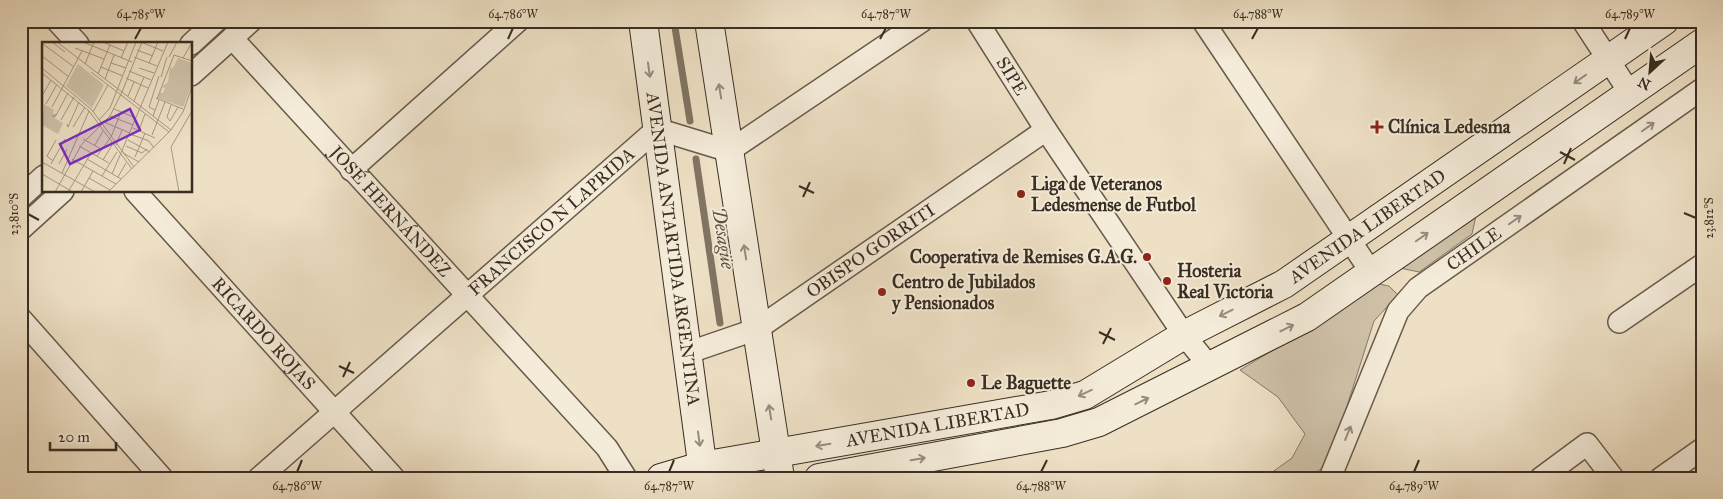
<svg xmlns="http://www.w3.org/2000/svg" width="1723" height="499" viewBox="0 0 1723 499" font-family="'IM FELL Great Primer',serif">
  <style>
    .green { fill: #cfc2a9; stroke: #847866 }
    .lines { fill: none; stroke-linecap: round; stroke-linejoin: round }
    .stream { stroke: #807463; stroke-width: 7 }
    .street-casing { stroke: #665a4b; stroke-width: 24 }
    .secondary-casing { stroke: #382e22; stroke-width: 30 }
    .street { stroke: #f4ebd9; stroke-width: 21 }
    .secondary { stroke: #f4ebd9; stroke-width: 28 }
    .oneway { stroke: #968c7e }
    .ticks { fill: none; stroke: #382e22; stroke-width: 2 }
    .poi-dot { fill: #8f2418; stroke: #f4ebd9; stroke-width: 2 }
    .labels { text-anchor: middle; stroke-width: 4; stroke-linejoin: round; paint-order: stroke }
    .street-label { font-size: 18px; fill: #382e22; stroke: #f4ebd9 }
    .poi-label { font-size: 18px; font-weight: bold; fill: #382e22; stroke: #f4ebd9; text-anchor: start }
    .water-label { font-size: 19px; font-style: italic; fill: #5c5142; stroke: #f4ebd9 }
    .inset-road { fill: none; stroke: #a59984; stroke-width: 1 }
    .view { fill: #7b2cbf; fill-opacity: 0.15; stroke: #7b2cbf; stroke-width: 2.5 }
    .inset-edge { fill: none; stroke: #382e22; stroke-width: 2.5 }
    .neatline { fill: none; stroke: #382e22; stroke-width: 2 }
    .ticks-label { font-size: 12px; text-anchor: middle; fill: #382e22 }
  </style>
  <rect width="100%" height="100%" fill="#eee0c5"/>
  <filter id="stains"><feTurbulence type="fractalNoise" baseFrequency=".004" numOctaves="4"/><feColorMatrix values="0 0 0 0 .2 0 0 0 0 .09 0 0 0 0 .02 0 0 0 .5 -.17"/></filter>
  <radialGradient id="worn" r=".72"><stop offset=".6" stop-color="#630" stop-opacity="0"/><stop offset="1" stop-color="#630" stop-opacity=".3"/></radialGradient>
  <g class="green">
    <path d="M1477,211L1472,234L1419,272L1400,268Z"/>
    <path d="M1370,282L1389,286L1398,295L1374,321L1329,463L1308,478H1264L1292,458L1305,434L1278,397L1240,370L1303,332Z"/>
  </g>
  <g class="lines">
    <g class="stream">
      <path d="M674,21L690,121"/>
      <path d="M696,159L720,323"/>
    </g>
    <g class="street-casing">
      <g id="street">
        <path d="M57,21L78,44"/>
        <path id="s1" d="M977,21L1046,130L1184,335L1210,367"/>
        <path d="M1203,21L1371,272"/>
        <path d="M1583,21L1630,93"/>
        <path id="s2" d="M232,38L607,448L626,478"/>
        <path d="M191,44L216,21"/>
        <path d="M191,75L251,21"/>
        <path d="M351,170L518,21"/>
        <path id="s3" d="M135,191L394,478"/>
        <path d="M21,197L44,176"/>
        <path d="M21,229L63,191"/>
        <path d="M21,319L162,478"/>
        <path d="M1619,322L1702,265"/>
        <path id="s4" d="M687,353L757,329L1046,130"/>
        <path id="s5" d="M259,478L657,129L729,151L922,21"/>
        <path id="s6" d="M1330,478L1398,311L1418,288L1702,89"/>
        <path d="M1541,478L1587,444L1613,478"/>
        <path d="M1661,478L1702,449"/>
      </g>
    </g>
    <g class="secondary-casing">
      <g id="secondary">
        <path id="s7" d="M643,21L704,478"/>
        <path d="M709,21L780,478"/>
        <path id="s8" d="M661,478L702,466L1051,405L1085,395L1184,335L1284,284L1664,21"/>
        <path d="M819,478L1062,433L1099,422L1307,317L1702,43"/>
      </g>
    </g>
    <use href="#street" class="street"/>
    <use href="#secondary" class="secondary"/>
  </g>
  <defs><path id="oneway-shaft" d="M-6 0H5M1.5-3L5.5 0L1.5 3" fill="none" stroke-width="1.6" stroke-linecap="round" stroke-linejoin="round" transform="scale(1.25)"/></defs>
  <g class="oneway">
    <use href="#oneway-shaft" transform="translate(649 70) rotate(82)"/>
    <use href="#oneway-shaft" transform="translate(1580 79) rotate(145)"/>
    <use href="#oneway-shaft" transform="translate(720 91) rotate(-99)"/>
    <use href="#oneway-shaft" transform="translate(1648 127) rotate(-35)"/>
    <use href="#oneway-shaft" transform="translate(1515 220) rotate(-35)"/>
    <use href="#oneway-shaft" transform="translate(1422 237) rotate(-35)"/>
    <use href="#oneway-shaft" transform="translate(745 252) rotate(-99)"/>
    <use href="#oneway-shaft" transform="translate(1226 313) rotate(153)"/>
    <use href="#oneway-shaft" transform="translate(1287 328) rotate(-27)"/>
    <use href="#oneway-shaft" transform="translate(1085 393) rotate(155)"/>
    <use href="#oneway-shaft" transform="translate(1142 401) rotate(-26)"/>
    <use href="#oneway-shaft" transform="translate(770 412) rotate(-99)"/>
    <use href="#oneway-shaft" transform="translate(1348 433) rotate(-68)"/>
    <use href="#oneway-shaft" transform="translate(699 439) rotate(82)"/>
    <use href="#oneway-shaft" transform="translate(823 445) rotate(170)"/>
    <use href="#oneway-shaft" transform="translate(918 459) rotate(-10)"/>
  </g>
  <path class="ticks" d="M135,39L141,28M508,39L513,28M880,39L886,28M1252,39L1258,28M1625,39L1630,28M1560,152L1575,160M1564,164L1571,148M799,186L814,193M803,197L810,182M1684,213L1696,218M28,214L39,220M1099,332L1115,340M1103,344L1111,328M339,366L354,373M343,377L350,362M297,472L302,460M669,472L674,460M1041,472L1047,460M1414,472L1419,460"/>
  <g class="poi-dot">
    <path d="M1374.5 119.5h5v5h5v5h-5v5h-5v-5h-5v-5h5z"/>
    <circle cx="1021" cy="194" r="5"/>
    <circle cx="1147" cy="257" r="5"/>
    <circle cx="1167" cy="281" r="5"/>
    <circle cx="882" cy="292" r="5"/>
    <circle cx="971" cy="383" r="5"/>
  </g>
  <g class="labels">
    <g class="street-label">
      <text dy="6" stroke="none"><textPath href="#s1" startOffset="65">SIPE</textPath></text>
      <text dy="6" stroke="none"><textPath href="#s2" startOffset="235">JOSÉ HERNÁNDEZ</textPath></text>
      <text dy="6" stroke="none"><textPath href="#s5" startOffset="389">FRANCISCO N LAPRIDA</textPath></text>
      <text dy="6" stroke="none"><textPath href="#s8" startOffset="762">AVENIDA LIBERTAD</textPath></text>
      <text dy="6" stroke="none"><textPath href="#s6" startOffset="279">CHILE</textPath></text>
      <text dy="6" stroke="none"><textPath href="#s7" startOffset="230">AVENIDA ANTARTIDA ARGENTINA</textPath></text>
      <text dy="6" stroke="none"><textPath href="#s4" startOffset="212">OBISPO GORRITI</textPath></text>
      <text dy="6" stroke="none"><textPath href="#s3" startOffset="192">RICARDO ROJAS</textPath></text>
      <text dy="6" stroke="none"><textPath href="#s8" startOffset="282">AVENIDA LIBERTAD</textPath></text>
    </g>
    <g class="poi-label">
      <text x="1388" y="133">Clínica Ledesma</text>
      <text x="1031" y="190">Liga de Veteranos<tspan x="1031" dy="21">Ledesmense de Futbol</tspan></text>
      <text x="1137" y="263" text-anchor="end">Cooperativa de Remises G.A.G.</text>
      <text x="1177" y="277">Hosteria<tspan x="1177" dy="21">Real Victoria</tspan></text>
      <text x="892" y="288">Centro de Jubilados<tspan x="892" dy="21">y Pensionados</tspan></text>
      <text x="981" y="389">Le Baguette</text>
    </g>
    <g class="water-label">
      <text transform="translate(724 238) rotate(81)" y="7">Desagüe</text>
    </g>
  </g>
  <g transform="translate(42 42)">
    <rect width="150" height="150" fill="#eee0c5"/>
    <path d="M136,16L150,21V43L141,65L116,56L118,50L121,51L123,46L120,45L126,40L128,25L131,26ZM36,22L62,43L50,66L24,44ZM2,62L12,68L11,75L21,81L16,92L0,83Z" fill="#cfc2a9"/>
    <path class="inset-road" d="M10,0L23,10M41,0L90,20M61,0L82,9M99,0L121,9M100,0L80,50L129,88M1,2L32,25M33,6L62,17M95,8L111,14M0,14L27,35M92,15L115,24M127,15L135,0M79,16L86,0M141,16L149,2M69,21L84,26M107,21L116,0M43,22L52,0M59,25L81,34M0,26L50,68L92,125M97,26L112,31M87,29L109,38M49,30L79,53M0,31L47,69L90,127M56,32L68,3M119,35L125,15M84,36L106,46M63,37L72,13M79,53L127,90M0,54L9,38M86,54L92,40M114,56L141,67M115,57L132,13L150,19M92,59L102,35M4,62L15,42M129,63L125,75L128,79L136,65M10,65L40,9M72,67L94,76M113,68L107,65L117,34M51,70L66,43M15,72L10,74L13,75L26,51M68,74L91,83M111,74L117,58M19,78L32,55M57,78L68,66L94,0M62,80L88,91M25,82L26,85L37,60M31,85L43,65M91,86L113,96M97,88L103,72M88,92L107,99L112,106M110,93L123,60M41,97L59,107M86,98L108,110M53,103L61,89M74,103L80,88M37,104L67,121M84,104L100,111L105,107M81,111L97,120M55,114L69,95L79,70M93,115L103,91M30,117L74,142M45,117L79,137M61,118L70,103M11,119L5,114L14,98M0,120L53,150M9,122L23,97M17,122L25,107M20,131L47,69M0,132L31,150M70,132L126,0M60,134L75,110M76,135L84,121M47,136L68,148M13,150L40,102L68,74L80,50L15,0M26,150L49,111M39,150L51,129M66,150L129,88L141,70L150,45M137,150L129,105L150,69"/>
    <path class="view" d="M88,67L98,88L28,122L18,102Z"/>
    <rect width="150" height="150" class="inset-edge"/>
  </g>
  <rect width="1723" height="499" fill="none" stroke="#eee0c5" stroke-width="55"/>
  <g transform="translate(1650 72) rotate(206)" stroke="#f4ebd9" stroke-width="4" paint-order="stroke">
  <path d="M0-4L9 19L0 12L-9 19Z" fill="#382e22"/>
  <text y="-8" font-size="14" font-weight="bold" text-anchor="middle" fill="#382e22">N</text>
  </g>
  <path d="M50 442v8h66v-8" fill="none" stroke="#382e22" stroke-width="2.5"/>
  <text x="58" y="442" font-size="15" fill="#382e22" stroke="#f4ebd9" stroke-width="4" paint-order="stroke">20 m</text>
  <rect x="28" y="28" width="1668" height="444" class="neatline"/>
  <g class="ticks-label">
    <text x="141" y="18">64.785°W</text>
    <text x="513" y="18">64.786°W</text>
    <text x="886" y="18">64.787°W</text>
    <text x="1258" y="18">64.788°W</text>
    <text x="1630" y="18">64.789°W</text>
    <text transform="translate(14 214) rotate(-90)" y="4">23.810°S</text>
    <text transform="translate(1709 218) rotate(-90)" y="4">23.812°S</text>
    <text x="297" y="490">64.786°W</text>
    <text x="669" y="490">64.787°W</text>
    <text x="1041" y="490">64.788°W</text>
    <text x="1414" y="490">64.789°W</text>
  </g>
  <rect width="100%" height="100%" filter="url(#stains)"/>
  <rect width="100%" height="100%" fill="url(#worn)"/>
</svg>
